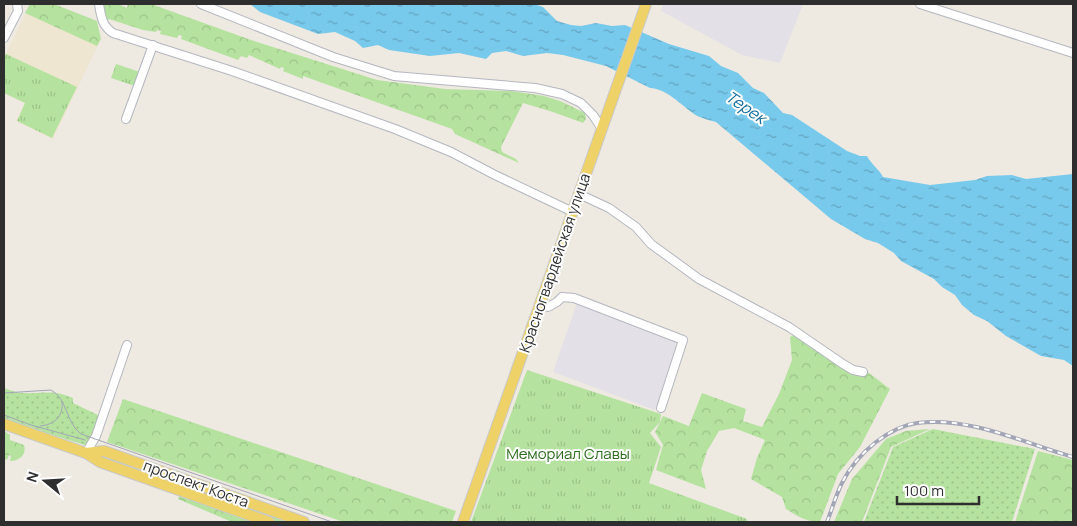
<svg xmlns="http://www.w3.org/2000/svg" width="1077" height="526" viewBox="0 0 1077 526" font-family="Manrope,sans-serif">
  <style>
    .industrial { fill: #e3e1e7 }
    .education { fill: #efe6d1 }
    .grass { fill: url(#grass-dots) }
    .forest { fill: url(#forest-crowns) }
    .park { fill: url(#park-tufts) }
    .water { fill: url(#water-ripples) }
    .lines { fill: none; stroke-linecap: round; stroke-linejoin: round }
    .minor-casing { stroke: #b4b7c0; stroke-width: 10 }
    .major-casing { stroke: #c9c9c9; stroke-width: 12 }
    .minor { stroke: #fff; stroke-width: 8 }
    .major { stroke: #eed267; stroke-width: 10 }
    .tram { stroke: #a3a6b7; stroke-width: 1 }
    .rail-casing { stroke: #a3a6b7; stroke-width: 4 }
    .rail { stroke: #fff; stroke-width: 2; stroke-dasharray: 5.5; stroke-linecap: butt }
    .labels { text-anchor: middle; stroke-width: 4; stroke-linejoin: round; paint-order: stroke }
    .street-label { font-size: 15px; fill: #2e2e2e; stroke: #fff }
    .park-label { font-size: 15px; fill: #2b6b1d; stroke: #fff }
    .water-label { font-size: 16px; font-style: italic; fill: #116a9e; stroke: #fff }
  </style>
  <defs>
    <pattern id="grass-dots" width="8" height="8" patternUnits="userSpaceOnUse" patternTransform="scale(1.25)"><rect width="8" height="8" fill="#b5e39f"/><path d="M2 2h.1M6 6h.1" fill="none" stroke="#9cc389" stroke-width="1.8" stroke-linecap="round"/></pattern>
    <pattern id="forest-crowns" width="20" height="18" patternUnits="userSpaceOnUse" patternTransform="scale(1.25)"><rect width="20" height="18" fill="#b5e39f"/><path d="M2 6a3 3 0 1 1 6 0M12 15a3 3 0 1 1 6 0" fill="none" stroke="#9cc389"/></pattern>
    <pattern id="park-tufts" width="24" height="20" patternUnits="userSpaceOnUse" patternTransform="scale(1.25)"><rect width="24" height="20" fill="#b5e39f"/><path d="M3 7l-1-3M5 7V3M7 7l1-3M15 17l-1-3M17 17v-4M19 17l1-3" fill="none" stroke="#9cc389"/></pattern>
    <pattern id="water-ripples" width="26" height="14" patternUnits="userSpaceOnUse" patternTransform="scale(1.25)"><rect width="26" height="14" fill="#78caec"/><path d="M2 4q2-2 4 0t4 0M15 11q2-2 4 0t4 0" fill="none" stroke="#63a4c0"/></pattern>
  </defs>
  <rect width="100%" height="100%" fill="#eee9e1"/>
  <g class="industrial">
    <path d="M663,4H803L780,63L742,55L661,11Z"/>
    <path d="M577,303L679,341L655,410L553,372Z"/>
  </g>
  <path class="education" d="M30,4H54L97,22L101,39L53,139L16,121L25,103L4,93V58Z"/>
  <g class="grass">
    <path d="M4,388C10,390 17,393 24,393C45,394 51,389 73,398V403L100,416L88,446L4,420Z"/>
    <path d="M933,429L1035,449L1012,522H864L893,447Z"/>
    <path d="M103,454L295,522H277L101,459Z"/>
  </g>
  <g class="forest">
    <path d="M30,4H54L97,21L101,39L97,46L25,13Z"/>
    <path d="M101,4H118L127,8L128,4H151L251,40L377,80L445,89L511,91L544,96L560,101L585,113L586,119L583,123L553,112L523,103L501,147L502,152L516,159L519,163L455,134L452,129L303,76V79L283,71L284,68L281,67L280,69L249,55L247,58L241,56L238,60L181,39L182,36L179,35L177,38L160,34L161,31L157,30L156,32L143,30L109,19L106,22Z"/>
    <path d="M795,334L869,373L890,389L860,447L838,474L820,522C807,522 797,516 786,509L782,497L751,479L757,458L765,440L734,428L719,431L707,451L701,470L706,489L656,470L663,445L655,432L663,416L689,426L702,393L746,409L743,421L762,427L779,394L792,360L790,337Z"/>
    <path d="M123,399L456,511L452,522H344L107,442Z"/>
    <path d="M930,429L891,447L862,522H834L852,479L886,439L906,431Z"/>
    <path d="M4,431L10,435V440L24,445C27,455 19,461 10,461L11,456L9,455L7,460L4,459Z"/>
    <path d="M1038,451L1073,460V522H1015Z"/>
    <path d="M179,496L255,522H232L178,499Z"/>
  </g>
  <g class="park">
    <path d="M6,54L77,87L52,138L17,121L25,103L4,93V58Z"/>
    <path d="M116,64L140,72L135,86L111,78Z"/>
    <path d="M527,370L661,414L660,422L650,433L661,447L649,483L747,519V522H471Z"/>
  </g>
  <path class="water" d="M250,4H534L543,7L557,21L571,25L581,26L596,23L612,26L625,25L669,44L709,56L721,66L738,73L753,88L764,93L783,113L792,115L847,151L860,156H867C870,163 879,169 883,177L930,185L975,180L987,176L1012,175L1026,179L1073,174V366L1064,360L1041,356L1006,336L987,321L974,315L962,305L955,295L942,287L934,279L901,261L894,253L878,243L865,239L831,219L716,122C709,120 700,118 694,114C680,104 667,89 650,88L606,66L563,55L547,53L523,56L506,51L492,53L486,59L459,53L430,56L389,50L378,45L363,48L355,41L335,32L318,34L260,12Z"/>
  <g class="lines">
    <g class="minor-casing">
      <g id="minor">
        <path d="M99,4C101,16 102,26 113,33L232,71L395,129L451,152L495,175L573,212"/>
        <path d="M201,4L333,57L394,76L535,88L562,94L581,103L593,115L602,129"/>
        <path d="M920,4L1073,53"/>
        <path d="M4,38L18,11L17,4"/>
        <path d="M126,119L153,45"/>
        <path d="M579,194L609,208L636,227L651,244L699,279L789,327L843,364L853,370L863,372"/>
        <path d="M541,305L548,307L557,302L562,297L574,298L683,340L661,408"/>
        <path d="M86,453L96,436L127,345"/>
      </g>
    </g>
    <g class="major-casing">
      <g id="major">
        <path d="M4,424L86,453L100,462L269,522"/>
        <path d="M86,453L104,451L304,522"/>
        <path d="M463,522L646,4"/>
      </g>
    </g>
    <use href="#minor" class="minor"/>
    <use href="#major" class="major"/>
    <g class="tram">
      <path d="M4,393L51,390C67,398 66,423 81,434L332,522"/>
      <path d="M4,415L31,425L85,440"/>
      <path d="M40,426C54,425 64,416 62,402"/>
    </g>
    <g class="rail-casing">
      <path id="rail" d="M827,522C832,509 836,495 842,483C850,467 862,453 876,442C888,433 902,425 917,423C969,416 1024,443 1073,457"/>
    </g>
    <use href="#rail" class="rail"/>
  </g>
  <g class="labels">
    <g class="street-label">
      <text transform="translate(555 263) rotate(-71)" y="5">Красногвардейская улица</text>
      <text transform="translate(196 484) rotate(20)" y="5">проспект Коста</text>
    </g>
    <g class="park-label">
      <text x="568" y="459">Мемориал Славы</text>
    </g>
    <g class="water-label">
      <text transform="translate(746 107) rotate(34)" y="6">Терек</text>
    </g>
  </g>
  <rect width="1077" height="526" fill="none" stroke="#2e2e2e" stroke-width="10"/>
  <g transform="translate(45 481) rotate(288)" stroke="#ffffff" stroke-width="4" paint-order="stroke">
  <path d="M0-4L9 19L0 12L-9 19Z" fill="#2e2e2e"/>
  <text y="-8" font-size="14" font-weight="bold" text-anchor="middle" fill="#2e2e2e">N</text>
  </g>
  <path d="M897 496v8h82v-8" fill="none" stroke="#2e2e2e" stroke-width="2.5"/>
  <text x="904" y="496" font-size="15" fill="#2e2e2e" stroke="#ffffff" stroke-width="4" paint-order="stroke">100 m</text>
</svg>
